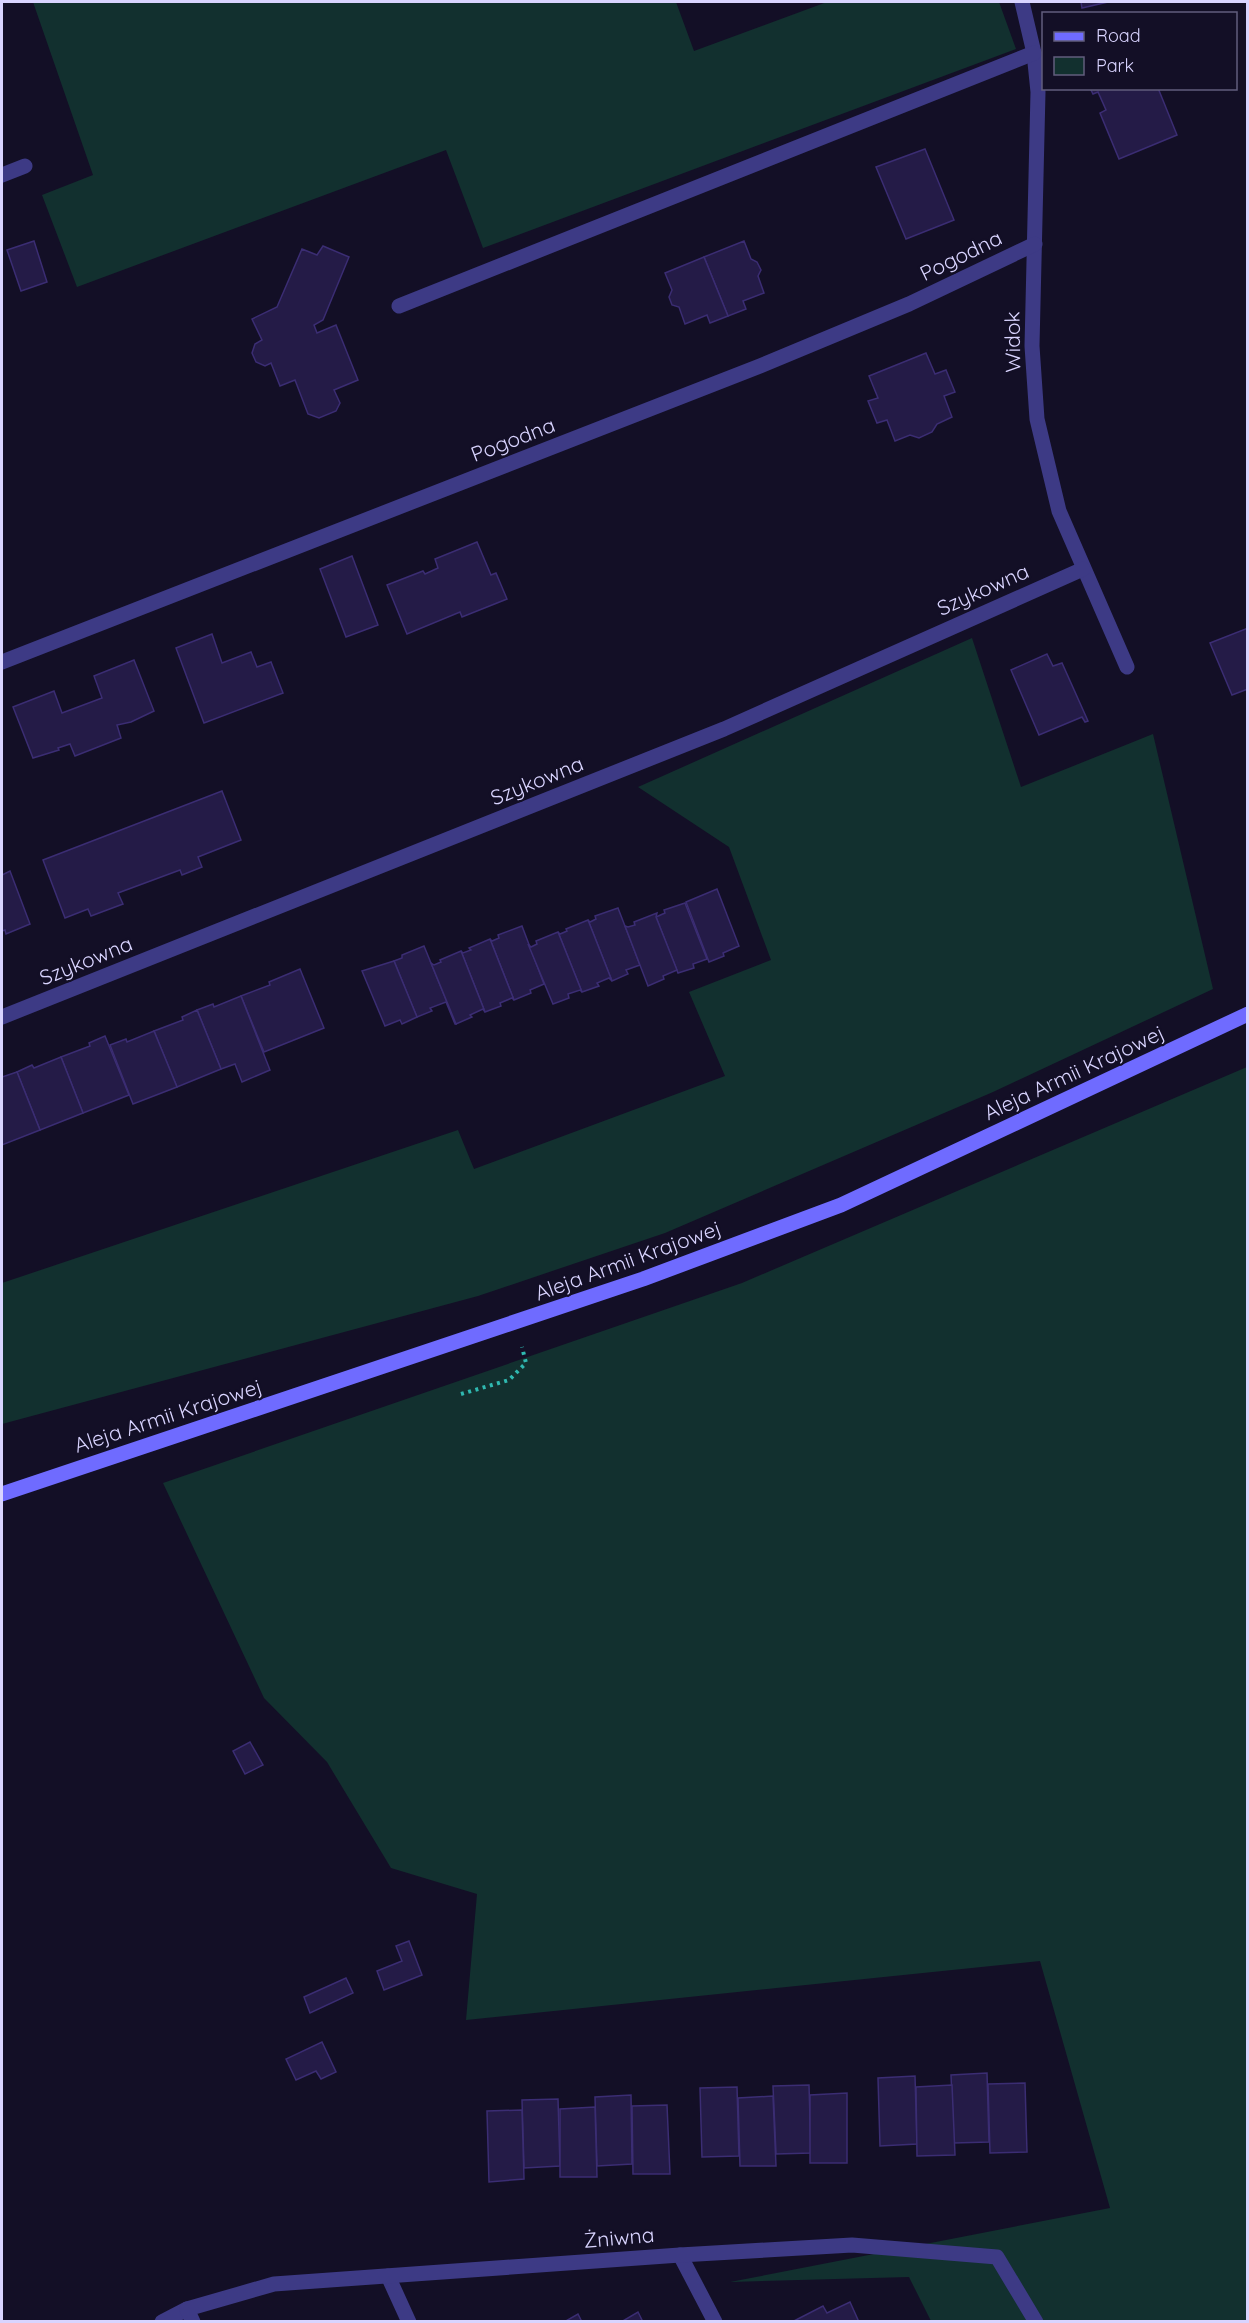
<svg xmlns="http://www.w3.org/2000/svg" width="1249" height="2323" viewBox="0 0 1249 2323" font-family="Quicksand,sans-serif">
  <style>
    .green { fill: #12302f }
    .building { fill: #241b47; stroke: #3b2d73; stroke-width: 1.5 }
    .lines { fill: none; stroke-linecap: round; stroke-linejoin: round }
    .path { stroke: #2fb8b0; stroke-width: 4; stroke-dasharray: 3 4.5; stroke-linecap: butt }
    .lane { stroke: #3d3a85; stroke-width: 15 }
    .street { stroke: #3d3a85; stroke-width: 15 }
    .secondary { stroke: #6f6bff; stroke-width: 15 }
    .labels { text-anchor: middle; stroke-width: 4.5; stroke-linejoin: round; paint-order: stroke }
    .street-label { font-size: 21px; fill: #d9d4ff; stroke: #130f26 }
  </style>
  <rect width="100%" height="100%" fill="#130f26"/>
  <g class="green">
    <path d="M33,2H676L694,51L827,2H999L1016,49L483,248L446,150L77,287L42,195L93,175Z"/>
    <path d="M972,638L1021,787L1153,734L1213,989L993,1092L665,1233L478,1296L2,1424V1283L458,1130L474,1169L725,1076L689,992L771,960L729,847L638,787Z"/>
    <path d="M1247,1067V2321H931L909,2277L730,2282L1110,2208L1040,1961L466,2020L477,1894L391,1868L327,1762L264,1698L163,1483L742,1283Z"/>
  </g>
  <g class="building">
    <path d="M1081,2H1108L1082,8Z"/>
    <path d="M1090,88H1158L1177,135L1119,159L1100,113L1106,110L1098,92L1093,94Z"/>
    <path d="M925,149L954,220L906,239L876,167Z"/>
    <path d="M34,241L47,282L21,291L7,250Z"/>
    <path d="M744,241L751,259L757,262L761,270L758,276L764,293L743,301L746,309L728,316L704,257Z"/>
    <path d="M323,246L349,257L323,320L314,325L317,333L336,325L358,380L334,390L340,403L336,411L319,418L308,414L295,380L280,386L271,363L265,366L256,362L252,353L255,344L262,340L252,319L277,307L302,249L317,255Z"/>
    <path d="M704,257L728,316L710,323L707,315L685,324L679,307L672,305L669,297L672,290L665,273Z"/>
    <path d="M926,353L935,374L946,370L955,392L944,396L952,417L937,424L932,432L919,438L910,435L895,441L887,420L877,423L868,401L878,398L869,376Z"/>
    <path d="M477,542L491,575L496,573L507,599L462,617L460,612L407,634L387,585L423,571L425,574L438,568L435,559Z"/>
    <path d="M352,556L378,625L346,637L320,569Z"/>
    <path d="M1248,628V689L1232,695L1210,643Z"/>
    <path d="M212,634L222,663L251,652L257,667L271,662L283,693L204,723L176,648Z"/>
    <path d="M1047,654L1053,666L1062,663L1088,721L1085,722L1082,717L1039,735L1011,670Z"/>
    <path d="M134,660L154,711L131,722L117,725L121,738L75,756L70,744L58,748L59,750L33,758L13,707L54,691L62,713L102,698L94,676Z"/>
    <path d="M222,791L241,840L198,857L202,867L182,875L180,870L118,893L123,904L91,916L88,909L65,918L43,860Z"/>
    <path d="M10,871L30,924L6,934L5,930L2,931V875Z"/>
    <path d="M717,889L739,946L723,953L724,956L709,962L686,902Z"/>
    <path d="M685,903L707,959L693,964L694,968L678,973L656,917L665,913L664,910Z"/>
    <path d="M618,908L640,965L626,970L628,974L612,981L588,920L590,922L596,919L595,916Z"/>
    <path d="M657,913L656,917L677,970L663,976L664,979L648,986L625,926L628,927L635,925L634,922Z"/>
    <path d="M588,920L612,981L609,978L597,983L599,986L582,992L558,932L560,934L567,931L566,929Z"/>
    <path d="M522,926L544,984L530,990L531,993L514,1000L490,939L492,941L499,938L498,935Z"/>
    <path d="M558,932L582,992L580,990L568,994L569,998L553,1004L528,944L531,947L537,944L536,941Z"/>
    <path d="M490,939L514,1000L512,998L500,1003L501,1006L485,1012L461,951L463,953L471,950L469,948Z"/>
    <path d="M424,946L456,1024H455L446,1002L430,1008L432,1011L417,1017L394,961L402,958V955Z"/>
    <path d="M461,951L485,1012L483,1009L470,1015L472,1017L456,1024L431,963L434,965L441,962L440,960Z"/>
    <path d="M394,961L417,1017L402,1024L400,1020L385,1026L362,971Z"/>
    <path d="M300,969L324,1028L264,1052L241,996L270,985L269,982Z"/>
    <path d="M241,996L270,1070L242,1082L235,1064L221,1069L197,1010L213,1004L214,1007Z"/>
    <path d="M197,1010L221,1069L177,1087L154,1031L183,1020L182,1017Z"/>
    <path d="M154,1031L177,1087L133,1104L110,1045L126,1039L127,1042Z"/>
    <path d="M105,1036L129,1095L83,1113L61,1057L90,1046L89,1043Z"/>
    <path d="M61,1057L83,1113L40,1130L17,1072L32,1065L34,1068Z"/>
    <path d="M17,1072L40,1130L2,1145V1077Z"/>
    <path d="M250,1742L263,1765L245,1774L233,1751Z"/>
    <path d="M409,1941L422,1975L384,1990L377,1971L402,1961L396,1946Z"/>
    <path d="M346,1978L353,1993L310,2013L304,1997Z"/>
    <path d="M322,2042L336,2072L321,2079L316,2071L296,2080L286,2059Z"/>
    <path d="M987,2073L989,2142L954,2143L951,2075Z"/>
    <path d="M915,2076L917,2144L880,2146L878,2078Z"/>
    <path d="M1025,2083L1027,2152L990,2153L988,2084Z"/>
    <path d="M809,2085L811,2153L776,2154L773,2086Z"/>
    <path d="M952,2085L955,2155L917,2156L916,2087Z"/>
    <path d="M737,2087L739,2156L702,2157L700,2088Z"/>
    <path d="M847,2093V2163H810V2095Z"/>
    <path d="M631,2095L632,2164L597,2166L595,2097Z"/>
    <path d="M773,2096L776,2166H740L738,2098Z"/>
    <path d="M558,2099L560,2166L524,2168L522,2100Z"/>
    <path d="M667,2105L670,2174H633L632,2106Z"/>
    <path d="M595,2107L597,2177H560V2109Z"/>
    <path d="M522,2110L524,2179L489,2182L487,2111Z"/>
    <path d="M850,2302L859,2322H792L823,2306L827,2313Z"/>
    <path d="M638,2312L643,2322H621Z"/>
    <path d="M578,2314L582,2322H564Z"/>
  </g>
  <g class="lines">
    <path class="path" d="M461,1394L509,1380L526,1363L522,1347"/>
    <path class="lane" d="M388,2276L409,2322"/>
    <g class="street">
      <path d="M1022,2L1034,53L1038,92L1032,346L1037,419L1059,511L1127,667"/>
      <path d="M2,175L25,166"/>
      <path d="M399,306L1034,53"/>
      <path d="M2,662L760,366L909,304L1035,244"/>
      <path d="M2,1017L724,729L1083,569"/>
      <path d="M680,2255L715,2322"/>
      <path d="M162,2322L187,2309"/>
      <path d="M193,2322L187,2309L274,2284L680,2255L852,2245L997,2257L1036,2322"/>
    </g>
    <path class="secondary" d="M2,1494L643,1279L841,1205L1248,1014"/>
  </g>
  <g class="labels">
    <g class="street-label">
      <text transform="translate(961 256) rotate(-26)" y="7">Pogodna</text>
      <text transform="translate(1013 342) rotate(-91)" y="7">Widok</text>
      <text transform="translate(513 440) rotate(-21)" y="7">Pogodna</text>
      <text transform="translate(983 590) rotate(-24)" y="7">Szykowna</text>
      <text transform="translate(537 781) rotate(-22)" y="7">Szykowna</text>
      <text transform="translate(86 961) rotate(-22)" y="7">Szykowna</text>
      <text transform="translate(1074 1073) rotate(-25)" y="7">Aleja Armii Krajowej</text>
      <text transform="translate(628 1261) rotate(-20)" y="7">Aleja Armii Krajowej</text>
      <text transform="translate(168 1416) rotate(-18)" y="7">Aleja Armii Krajowej</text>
      <text transform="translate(619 2238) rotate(-5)" y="7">Żniwna</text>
    </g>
  </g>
  <rect width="1249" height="2323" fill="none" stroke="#d9d4ff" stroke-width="6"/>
  <rect x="1042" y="12" width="195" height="78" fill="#130f26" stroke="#625e7d" stroke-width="1.5"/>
  <rect x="1054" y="32" width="30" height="9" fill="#6f6bff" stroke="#625e7d" stroke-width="1.5"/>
  <text x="1096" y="42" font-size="18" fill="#d9d4ff">Road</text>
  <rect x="1054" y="57" width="30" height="18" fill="#12302f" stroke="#625e7d" stroke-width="1.5"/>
  <text x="1096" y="72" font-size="18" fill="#d9d4ff">Park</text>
</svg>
